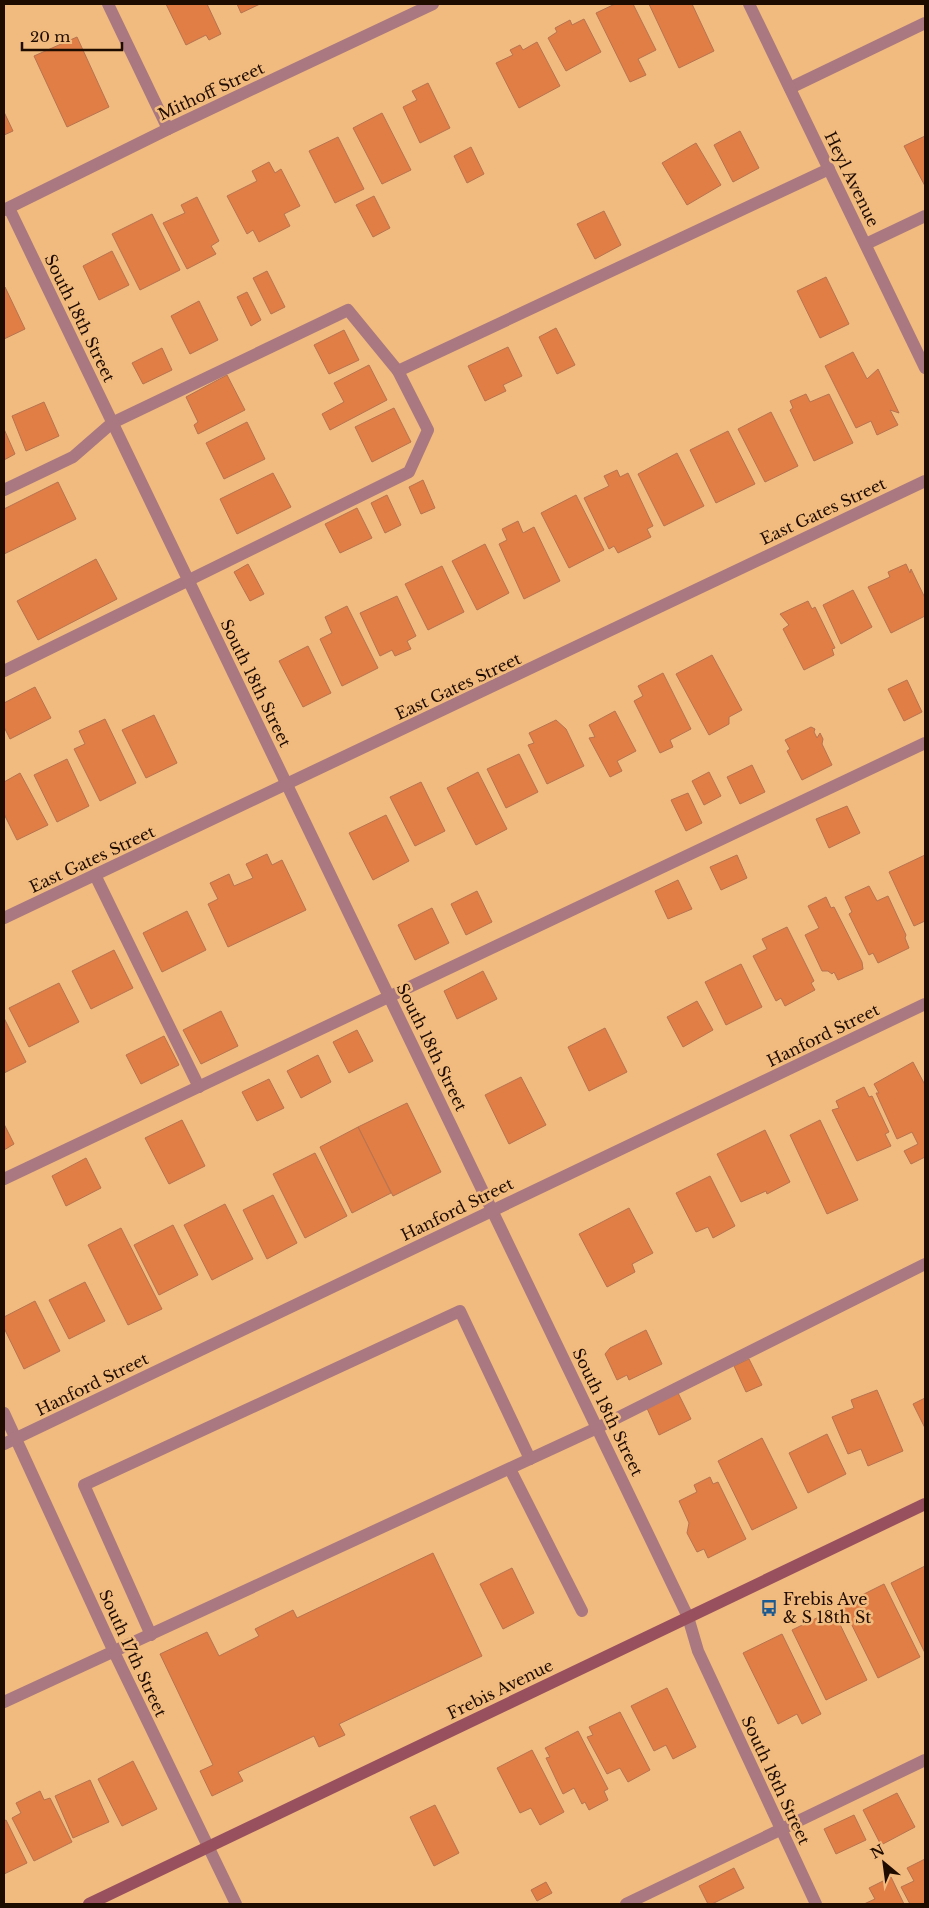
<svg xmlns="http://www.w3.org/2000/svg" width="929" height="1908" viewBox="0 0 929 1908" font-family="'Libre Baskerville',serif">
  <style>
    .building { fill: #e17e46; stroke: #b7734f }
    .lines { fill: none; stroke-linecap: round; stroke-linejoin: round }
    .lane { stroke: #aa7880; stroke-width: 12 }
    .street { stroke: #aa7880; stroke-width: 12 }
    .secondary { stroke: #98505f; stroke-width: 12 }
    .labels { text-anchor: middle; stroke-width: 5; stroke-linejoin: round; paint-order: stroke }
    .street-label { font-size: 16px; fill: #1f0c00; stroke: #f1ba7e }
    .poi-label { font-size: 16px; fill: #1f0c00; stroke: #f1ba7e; text-anchor: start }
  </style>
  <rect width="100%" height="100%" fill="#f1ba7e"/>
  <g class="building">
    <path d="M166,4H207L221,34L209,40L206,35L186,45Z"/>
    <path d="M237,4H260L241,13Z"/>
    <path d="M615,4H633L656,50L638,59L646,75L630,82L596,13Z"/>
    <path d="M649,4H692L714,51L679,68Z"/>
    <path d="M584,19L601,52L566,71L548,38L557,32L555,28L570,20L572,25Z"/>
    <path d="M77,37L109,107L67,127L34,56Z"/>
    <path d="M537,42L560,86L519,108L496,63L513,55L510,50L520,45L523,50Z"/>
    <path d="M428,83L450,128L420,143L403,107L417,100L412,91Z"/>
    <path d="M4,112L13,131L4,135Z"/>
    <path d="M382,113L411,170L382,184L353,128Z"/>
    <path d="M740,131L759,168L733,182L714,145Z"/>
    <path d="M925,136V186L904,146Z"/>
    <path d="M338,137L364,189L335,203L309,151Z"/>
    <path d="M696,143L721,185L687,205L662,163Z"/>
    <path d="M471,147L484,174L467,183L454,156Z"/>
    <path d="M269,162L275,173L281,169L300,206L284,214L290,226L259,242L253,230L247,234L227,196L257,181L252,171Z"/>
    <path d="M374,196L390,228L373,237L356,205Z"/>
    <path d="M197,197L219,241L211,246L216,254L187,269L163,223L185,213L181,205Z"/>
    <path d="M604,211L621,245L595,259L577,224Z"/>
    <path d="M152,214L180,270L140,290L112,234Z"/>
    <path d="M112,251L129,285L99,300L83,266Z"/>
    <path d="M267,271L285,307L271,314L253,278Z"/>
    <path d="M826,277L849,324L820,338L797,291Z"/>
    <path d="M5,287L25,329L4,339V288Z"/>
    <path d="M247,292L261,320L251,326L237,297Z"/>
    <path d="M199,301L218,340L190,354L171,316Z"/>
    <path d="M556,328L575,365L557,374L539,337Z"/>
    <path d="M344,330L359,360L329,374L314,345Z"/>
    <path d="M508,347L522,376L503,385L506,391L485,401L468,366Z"/>
    <path d="M162,348L172,370L143,384L132,363Z"/>
    <path d="M853,352L867,379L878,369L899,413L890,410L898,425L877,435L871,421L856,428L825,366Z"/>
    <path d="M369,365L387,400L330,430L322,414L344,402L334,383Z"/>
    <path d="M227,375L245,410L198,434L194,425L198,422L186,397Z"/>
    <path d="M806,394L810,402L829,394L853,443L814,461L790,410L793,408L790,401Z"/>
    <path d="M44,402L59,436L26,451L12,416Z"/>
    <path d="M394,408L411,442L372,462L355,427Z"/>
    <path d="M771,412L798,466L765,482L738,429Z"/>
    <path d="M247,422L265,459L224,479L206,443Z"/>
    <path d="M4,429L15,454L4,460Z"/>
    <path d="M728,431L755,484L716,503L690,450Z"/>
    <path d="M677,453L704,506L664,526L638,474Z"/>
    <path d="M617,470L620,477L628,473L653,526L647,529L651,537L618,553L614,546L609,549L584,498L609,486L604,476Z"/>
    <path d="M273,473L291,507L237,534L220,499Z"/>
    <path d="M423,480L435,508L421,514L409,487Z"/>
    <path d="M58,482L76,519L4,554V509Z"/>
    <path d="M387,495L401,525L385,533L371,503Z"/>
    <path d="M576,495L604,550L569,568L541,513Z"/>
    <path d="M357,508L372,538L340,553L325,524Z"/>
    <path d="M518,521L523,533L534,527L560,581L524,599L499,544L507,540L502,529Z"/>
    <path d="M485,544L509,593L477,610L452,561Z"/>
    <path d="M96,559L117,599L38,640L17,601Z"/>
    <path d="M248,564L264,594L250,601L234,572Z"/>
    <path d="M906,564L910,573L911,569L925,598V616L891,633L868,587L890,577L888,572Z"/>
    <path d="M442,566L464,612L428,630L405,584Z"/>
    <path d="M853,590L872,627L841,644L823,605Z"/>
    <path d="M397,596L416,636L407,641L411,649L395,656L392,650L380,656L360,613Z"/>
    <path d="M808,601L812,609L815,607L835,648L832,649L834,655L804,670L783,629L789,625L780,614Z"/>
    <path d="M347,606L378,668L342,686L320,639L332,633L325,617Z"/>
    <path d="M308,646L331,693L303,707L279,661Z"/>
    <path d="M712,655L742,710L729,717V724L709,735L676,674Z"/>
    <path d="M663,673L691,729L670,740L673,747L660,753L634,701L643,696L638,686Z"/>
    <path d="M907,680L922,712L904,721L888,689Z"/>
    <path d="M35,687L51,718L10,739L4,727V703Z"/>
    <path d="M615,711L636,751L617,761L622,771L610,777L589,738L595,737L589,725Z"/>
    <path d="M154,715L177,763L146,778L122,730Z"/>
    <path d="M105,719L136,783L100,801L74,749L85,744L79,731Z"/>
    <path d="M556,720L566,729L584,766L547,784L528,745L534,743L529,733Z"/>
    <path d="M811,727L815,729L814,732L817,738L820,733L823,739L822,744L832,765L802,780L787,751L790,749L785,740Z"/>
    <path d="M519,754L538,792L506,808L487,769Z"/>
    <path d="M67,759L89,806L57,822L34,775Z"/>
    <path d="M752,765L765,792L740,804L727,777Z"/>
    <path d="M478,772L507,829L476,845L447,788Z"/>
    <path d="M709,772L721,796L704,805L692,781Z"/>
    <path d="M20,773L48,825L17,840L4,814V782Z"/>
    <path d="M421,782L445,831L415,846L390,797Z"/>
    <path d="M688,793L702,823L686,831L671,800Z"/>
    <path d="M847,806L860,833L829,848L816,819Z"/>
    <path d="M386,815L409,861L373,880L349,833Z"/>
    <path d="M267,854L272,865L282,860L306,910L228,947L208,904L218,899L210,883L229,874L234,886L253,878L246,864Z"/>
    <path d="M737,855L747,878L721,890L710,867Z"/>
    <path d="M925,855V921L914,926L889,872Z"/>
    <path d="M678,880L692,909L668,919L655,891Z"/>
    <path d="M869,886L877,901L888,896L906,935L905,938L909,948L878,963L873,953L869,955L849,914L852,912L845,897Z"/>
    <path d="M477,891L492,922L466,935L451,904Z"/>
    <path d="M826,897L831,908L834,907L862,962L863,969L838,980L834,972L832,974L828,971H822L805,935L819,928L808,906Z"/>
    <path d="M432,908L449,943L415,960L398,925Z"/>
    <path d="M187,911L206,950L162,972L143,933Z"/>
    <path d="M787,927L814,981L811,983L815,990L785,1006L781,998L776,1001L753,956L767,949L762,939Z"/>
    <path d="M114,950L133,988L91,1009L72,971Z"/>
    <path d="M741,964L762,1007L726,1025L705,982Z"/>
    <path d="M483,971L497,999L457,1019L444,991Z"/>
    <path d="M59,983L79,1022L29,1047L9,1008Z"/>
    <path d="M697,1001L713,1030L683,1047L667,1017Z"/>
    <path d="M221,1011L238,1046L201,1064L183,1030Z"/>
    <path d="M4,1018L26,1062L4,1073Z"/>
    <path d="M605,1028L627,1072L589,1091L568,1047Z"/>
    <path d="M357,1030L373,1061L349,1073L333,1042Z"/>
    <path d="M164,1036L179,1065L141,1084L126,1055Z"/>
    <path d="M318,1055L331,1082L301,1098L287,1071Z"/>
    <path d="M913,1062L925,1085V1157L911,1164L904,1151L918,1144L912,1132L897,1139L876,1093H879L874,1084Z"/>
    <path d="M521,1077L546,1125L509,1144L485,1095Z"/>
    <path d="M269,1079L284,1108L257,1121L242,1092Z"/>
    <path d="M864,1087L869,1097L872,1096L889,1132L885,1134L891,1146L857,1161L832,1110L839,1108L836,1101Z"/>
    <path d="M407,1103L441,1172L393,1196L358,1127Z"/>
    <path d="M182,1120L205,1166L169,1184L145,1138Z"/>
    <path d="M820,1120L858,1200L827,1214L790,1135Z"/>
    <path d="M4,1124L14,1144L4,1150Z"/>
    <path d="M358,1127L391,1193L352,1213L320,1147Z"/>
    <path d="M765,1130L790,1182L767,1194L766,1191L741,1202L717,1154Z"/>
    <path d="M315,1153L347,1216L305,1238L273,1174Z"/>
    <path d="M86,1158L101,1188L66,1206L52,1176Z"/>
    <path d="M710,1176L735,1226L713,1238L708,1227L696,1232L676,1193Z"/>
    <path d="M273,1195L297,1243L267,1259L243,1210Z"/>
    <path d="M225,1204L253,1259L212,1280L184,1225Z"/>
    <path d="M629,1208L653,1253L632,1264L635,1272L607,1287L579,1234Z"/>
    <path d="M173,1225L198,1275L159,1295L134,1245Z"/>
    <path d="M121,1228L162,1309L128,1325L88,1245Z"/>
    <path d="M85,1282L105,1321L69,1339L49,1300Z"/>
    <path d="M35,1301L60,1351L24,1369L4,1328V1317Z"/>
    <path d="M646,1330L662,1364L629,1380L627,1375L617,1380L605,1354L610,1348Z"/>
    <path d="M749,1359L762,1385L746,1392L734,1366Z"/>
    <path d="M877,1390L903,1451L868,1466L861,1449L848,1454L832,1417L854,1408L851,1400Z"/>
    <path d="M677,1391L691,1419L659,1435L646,1406Z"/>
    <path d="M925,1398V1428L913,1404Z"/>
    <path d="M827,1434L846,1474L808,1493L789,1453Z"/>
    <path d="M762,1438L797,1508L752,1530L718,1461Z"/>
    <path d="M710,1477L713,1484L718,1482L746,1539L708,1558L704,1549L697,1552L687,1533L689,1523L679,1501L697,1492L694,1485Z"/>
    <path d="M433,1553L482,1656L339,1724L345,1735L319,1747L314,1736L238,1772L243,1781L212,1796L200,1771L213,1765L160,1654L207,1632L219,1656L259,1636L255,1629L293,1610L297,1618Z"/>
    <path d="M925,1566V1653L891,1583Z"/>
    <path d="M512,1568L534,1613L503,1629L480,1584Z"/>
    <path d="M884,1584L920,1657L878,1678L842,1605Z"/>
    <path d="M833,1610L867,1680L826,1700L792,1630Z"/>
    <path d="M782,1634L821,1714L802,1724L797,1714L778,1724L743,1653Z"/>
    <path d="M667,1688L696,1747L673,1759L666,1745L654,1751L631,1706Z"/>
    <path d="M620,1712L650,1770L628,1782L620,1768L607,1774L587,1737L593,1735L589,1727Z"/>
    <path d="M578,1731L608,1789L604,1791L608,1800L589,1810L585,1802L582,1804L574,1788L563,1794L546,1758L550,1757L545,1748Z"/>
    <path d="M532,1750L564,1812L540,1825L531,1808L520,1813L497,1768Z"/>
    <path d="M133,1761L157,1809L122,1826L98,1779Z"/>
    <path d="M90,1780L109,1822L73,1838L55,1796Z"/>
    <path d="M40,1791L44,1800L50,1798L72,1842L34,1861L12,1818L21,1813L16,1803Z"/>
    <path d="M897,1793L915,1827L881,1845L863,1810Z"/>
    <path d="M435,1805L459,1853L434,1866L410,1817Z"/>
    <path d="M854,1815L866,1840L836,1854L824,1829Z"/>
    <path d="M6,1820L27,1863L4,1874V1821Z"/>
    <path d="M925,1859V1904H910L901,1887L914,1881L907,1868Z"/>
    <path d="M734,1868L744,1888L712,1904H708L699,1886Z"/>
    <path d="M891,1877L904,1904H864L875,1899L869,1888Z"/>
    <path d="M546,1882L552,1893L537,1901L531,1890Z"/>
  </g>
  <g class="lines">
    <g class="lane">
      <path d="M790,88L925,23"/>
      <path d="M866,244L925,216"/>
      <path d="M4,490L73,457L112,423L348,310L398,371"/>
      <path d="M4,671L409,472L428,430L398,371L829,169"/>
      <path d="M95,875L199,1087"/>
      <path d="M4,1179L925,743"/>
      <path d="M510,1469L582,1611"/>
      <path d="M151,1635L84,1485L460,1311L530,1459"/>
      <path d="M4,1702L597,1428L925,1264"/>
      <path d="M626,1904L925,1760"/>
    </g>
    <g class="street">
      <path d="M108,4L168,129"/>
      <path d="M749,4L925,368"/>
      <path d="M9,208L688,1617L698,1651L816,1904"/>
      <path d="M4,210L168,129L433,4"/>
      <path d="M4,918L925,481"/>
      <path d="M4,1413L114,1652L236,1904"/>
      <path d="M4,1444L925,1004"/>
    </g>
    <path class="secondary" d="M89,1904L925,1504"/>
  </g>
  <defs>
    <g id="bus-bare" transform="scale(1.35)"><path d="M-5-6H5V4H4V6H2V4H-2V6H-4V4H-5ZM-3.5-4V0h7V-4ZM-3.5 1.2v1.5H-2V1.2ZM2 1.2v1.5H3.5V1.2Z" fill="#1b5b91" stroke="#f1ba7e" stroke-width="2.5" paint-order="stroke"/></g>
  </defs>
  <g fill-rule="evenodd">
    <use href="#bus-bare" x="769" y="1608"/>
  </g>
  <g class="labels">
    <g class="street-label">
      <text transform="translate(211 91) rotate(-25)" y="6">Mithoff Street</text>
      <text transform="translate(852 179) rotate(64)" y="6">Heyl Avenue</text>
      <text transform="translate(80 318) rotate(64)" y="6">South 18th Street</text>
      <text transform="translate(823 511) rotate(-25)" y="6">East Gates Street</text>
      <text transform="translate(256 683) rotate(64)" y="6">South 18th Street</text>
      <text transform="translate(458 686) rotate(-25)" y="6">East Gates Street</text>
      <text transform="translate(92 859) rotate(-25)" y="6">East Gates Street</text>
      <text transform="translate(823 1035) rotate(-26)" y="6">Hanford Street</text>
      <text transform="translate(432 1047) rotate(64)" y="6">South 18th Street</text>
      <text transform="translate(457 1209) rotate(-26)" y="6">Hanford Street</text>
      <text transform="translate(92 1384) rotate(-26)" y="6">Hanford Street</text>
      <text transform="translate(608 1412) rotate(64)" y="6">South 18th Street</text>
      <text transform="translate(133 1653) rotate(65)" y="6">South 17th Street</text>
      <text transform="translate(500 1689) rotate(-26)" y="6">Frebis Avenue</text>
      <text transform="translate(776 1780) rotate(65)" y="6">South 18th Street</text>
    </g>
    <g class="poi-label">
      <text x="783" y="1605">Frebis Ave<tspan x="783" dy="18">&amp; S 18th St</tspan></text>
    </g>
  </g>
  <rect width="929" height="1908" fill="none" stroke="#1f0c00" stroke-width="10"/>
  <g transform="translate(884 1863) rotate(331)" stroke="#f1ba7e" stroke-width="4" paint-order="stroke">
  <path d="M0-4L9 19L0 12L-9 19Z" fill="#1f0c00"/>
  <text y="-8" font-size="14" font-weight="bold" text-anchor="middle" fill="#1f0c00">N</text>
  </g>
  <path d="M22 42v8h100v-8" fill="none" stroke="#1f0c00" stroke-width="2.5"/>
  <text x="30" y="42" font-size="15" fill="#1f0c00" stroke="#f1ba7e" stroke-width="4" paint-order="stroke">20 m</text>
</svg>
